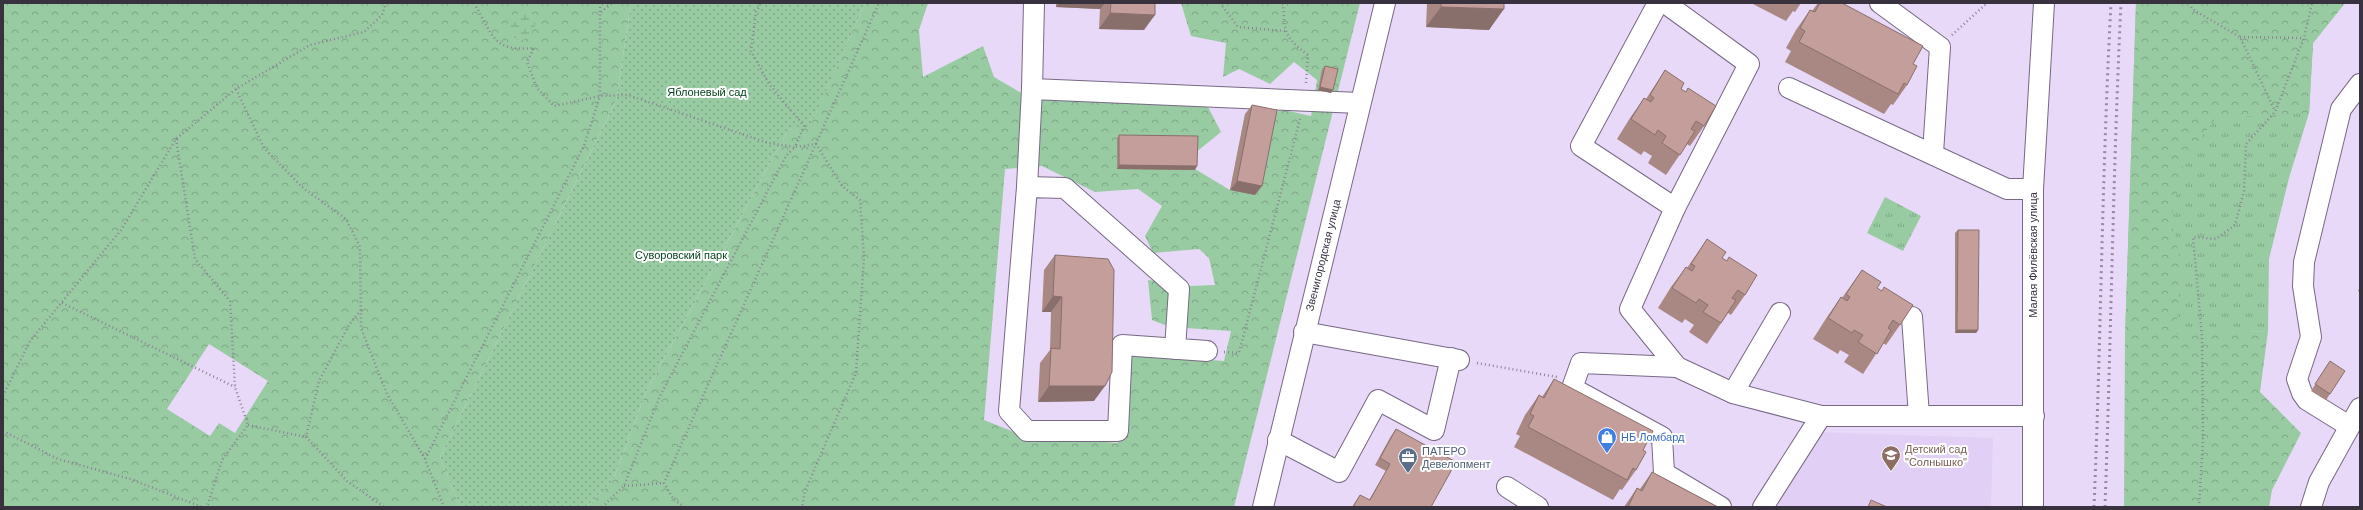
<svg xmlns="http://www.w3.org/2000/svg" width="2363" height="510" viewBox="0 0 2363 510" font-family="Helvetica,sans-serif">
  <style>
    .built { fill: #e2cff5 }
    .grass { fill: url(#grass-tufts) }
    .forest { fill: url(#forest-crowns); fill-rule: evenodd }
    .wetland { fill: url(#wetland-marsh) }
    .garden { fill: url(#garden-dots) }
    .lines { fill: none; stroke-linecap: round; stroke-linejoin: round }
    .minor-casing { stroke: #776984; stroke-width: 22 }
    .path { stroke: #8c8297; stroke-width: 2.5; stroke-dasharray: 1 3; stroke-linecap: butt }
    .minor { stroke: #fff; stroke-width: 20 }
    .rail { stroke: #958ba1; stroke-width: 3; stroke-dasharray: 2 4; stroke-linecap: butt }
    .wall { fill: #a98884 }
    .shaded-wall { fill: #896f6c }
    .building { fill: #c49e9a; stroke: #896f6c }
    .labels { text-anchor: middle; stroke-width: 4; stroke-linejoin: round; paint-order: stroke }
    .park-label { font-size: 11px; fill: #03431c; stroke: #fff }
    .street-label { font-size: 11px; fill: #38323e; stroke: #fff }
    .shop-label { font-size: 11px; fill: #366cbe; stroke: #fff; text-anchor: start }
    .education-label { font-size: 11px; fill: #785e54; stroke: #fff; text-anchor: start }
    .service-label { font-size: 11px; fill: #4e5e75; stroke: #fff; text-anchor: start }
  </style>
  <defs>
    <pattern id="grass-tufts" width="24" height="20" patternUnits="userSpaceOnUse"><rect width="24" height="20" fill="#99cba3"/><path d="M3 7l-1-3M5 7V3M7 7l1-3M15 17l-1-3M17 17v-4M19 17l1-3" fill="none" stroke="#7ea586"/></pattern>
    <pattern id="forest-crowns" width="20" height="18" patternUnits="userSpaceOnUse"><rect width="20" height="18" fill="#99cba3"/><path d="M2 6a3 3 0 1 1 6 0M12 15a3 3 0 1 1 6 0" fill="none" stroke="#7ea586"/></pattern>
    <pattern id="wetland-marsh" width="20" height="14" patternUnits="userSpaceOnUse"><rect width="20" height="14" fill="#99cba3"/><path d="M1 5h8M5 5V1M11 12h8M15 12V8" fill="none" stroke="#7ea586"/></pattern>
    <pattern id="garden-dots" width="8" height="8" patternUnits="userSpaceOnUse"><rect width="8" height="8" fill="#99cba3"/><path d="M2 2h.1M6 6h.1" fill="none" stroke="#7ea586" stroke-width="1.8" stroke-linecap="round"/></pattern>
  </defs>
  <rect width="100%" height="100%" fill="#e8d9f8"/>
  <path class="built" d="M1814,432L1993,438L1991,507H1768Z"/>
  <g class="grass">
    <path d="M2136,3H2345L2313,43L2309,113L2289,178L2269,259L2268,331L2125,338Z"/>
    <path d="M1885,197L1921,216L1903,251L1867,233Z"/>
  </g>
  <g class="forest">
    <path d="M3,3H631L616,101L440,457L460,507H3ZM209,344L268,381L235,433L219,423L210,436L167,409Z"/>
    <path d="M865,3H928L919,30L923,77L983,46L994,77L1028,97L1207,105L1221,132L1195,153V169L1230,190L1245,114L1255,116L1284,110L1311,116L1317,80L1294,62L1270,84L1239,69L1223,77L1226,43L1191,36L1181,3H1360L1234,507H586L613,480L646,392L788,130L810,126ZM1042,166L1095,192L1138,189L1162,206L1145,236L1153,253L1199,249L1209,258L1215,285L1189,286L1148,280L1152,320L1170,327L1231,331L1224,361L1130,354L1128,430L1117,443L1019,434L984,420L1005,169Z"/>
    <path d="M2136,3H2345L2313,43L2309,113L2216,118L2184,160L2171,218L2181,264L2176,334L2268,331L2260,392L2301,433L2272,490L2269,507H2124L2125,338Z"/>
  </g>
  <path class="wetland" d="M524,11L530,13L536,17C535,43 512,50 508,23L514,16Z"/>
  <path class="garden" d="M631,3H865L810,127L788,130L646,392L613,480L586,507H460L440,457L616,101Z"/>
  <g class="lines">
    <g class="minor-casing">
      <g id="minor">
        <path d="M1034,3L1032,89L1360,103"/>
        <path d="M1658,3L1581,146L1675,208L1749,64L1665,3"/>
        <path d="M1880,3L1940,47L1933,153"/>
        <path d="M1789,88L2007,189H2033"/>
        <path d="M1027,187L1032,89"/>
        <path d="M1675,208L1630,309L1677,367L1733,393L1821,416H2034"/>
        <path d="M1912,317L1919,416"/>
        <path d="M1304,332L1459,360"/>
        <path d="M1175,349L1179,289L1065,188L1027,187L1009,411L1027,431H1118L1122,345L1207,351"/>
        <path d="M1677,367L1581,363L1572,388L1662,437L1664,473L1721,507"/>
        <path d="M1733,393L1780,313"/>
        <path d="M2349,426L2307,400L2302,393L2297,379L2311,337L2303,286L2304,262L2341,109L2360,84"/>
        <path d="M1278,440L1339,472L1378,400L1434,430L1451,358"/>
        <path d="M1507,487L1538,507"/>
        <path d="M1263,507L1385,3"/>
        <path d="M1763,507L1821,416"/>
        <path d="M2033,507V189L2044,3"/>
        <path d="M2311,507L2319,482L2360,408"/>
      </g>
    </g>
    <g class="path">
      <path d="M474,3C493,35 492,52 534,48L527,62L537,88L554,106L600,96L628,95L768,143L795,147L804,126L769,84L751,51L756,12L761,3"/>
      <path d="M600,3V13"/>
      <path d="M1220,3L1238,27L1285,31"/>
      <path d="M1283,3C1285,32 1283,36 1308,55L1306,83"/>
      <path d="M2190,3L2192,9L2240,37L2275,111"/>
      <path d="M1952,35L1987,3"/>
      <path d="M2240,37L2304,38"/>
      <path d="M236,89L264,148L303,188L346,219L360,247L361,328L387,394L425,459L444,507"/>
      <path d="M176,139L195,259L230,301L235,387L248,425L222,460L207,507"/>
      <path d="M62,303L235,387"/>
      <path d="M361,310L349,325L319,381L306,437L347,481L384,507"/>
      <path d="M1224,352L1239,353L1300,119"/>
      <path d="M1477,363L1557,377"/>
      <path d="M3,396L30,341L121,230L176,139L236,89L310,45L364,32L382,15L386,3"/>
      <path d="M248,425L306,437"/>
      <path d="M3,431L58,459L130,479L202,507"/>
      <path d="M425,459L584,146L600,96V13L612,3"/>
      <path d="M624,486L664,483"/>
      <path d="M602,507L624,486L660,396L786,156L795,147L816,144L842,186L860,200L864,258L856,373L805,491L802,507"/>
      <path d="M685,507L674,500L664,483L879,3"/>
      <path d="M2199,507L2203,440L2202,337L2193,237L2216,239L2235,225L2244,191L2246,144L2275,112L2304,38L2312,3"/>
    </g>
    <use href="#minor" class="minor"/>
    <g class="rail">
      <path d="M2094,507C2101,339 2102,171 2111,3"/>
      <path d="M2105,507C2111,339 2113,171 2121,3"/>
    </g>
  </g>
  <g class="wall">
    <path d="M1056,3H1155L1144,30L1099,29L1100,9L1056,7Z"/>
    <path d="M1427,3H1504L1489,30L1426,27Z"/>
    <path d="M1751,3H1801L1795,12L1793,11L1786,21Z"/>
    <path d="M1818,3H1842L1913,64L1907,85L1893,105L1891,104L1884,114L1785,62L1791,51L1786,48L1796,30L1810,10L1812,11Z"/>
    <path d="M1325,66L1333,90L1331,93L1318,90L1322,69Z"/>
    <path d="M1665,70L1681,89L1704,126L1690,146L1687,144L1666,175L1648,163L1652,156L1644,151L1641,155L1617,139L1630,118L1644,98L1646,99Z"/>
    <path d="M1252,105L1255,195L1230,190L1245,114Z"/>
    <path d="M1119,135L1195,170L1117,169V138Z"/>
    <path d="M1958,230L1978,330L1976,333H1955V233Z"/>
    <path d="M1707,239L1722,258L1745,295L1731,315L1728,313L1707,344L1689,332L1694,325L1685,319L1682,323L1658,308L1671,287L1686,267L1687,268Z"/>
    <path d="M1055,255L1094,401L1038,402L1040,363L1050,350L1051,312H1042L1044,270Z"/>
    <path d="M1862,270L1877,288L1900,325L1886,345L1883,343L1863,374L1844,362L1849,355L1840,350L1838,354L1813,339L1827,317L1841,297L1842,298Z"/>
    <path d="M2330,361V394L2326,400L2311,391Z"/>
    <path d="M1554,379L1643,450L1636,470L1622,490L1620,489L1613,500L1514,447L1520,436L1516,434L1525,415L1539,395L1542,397Z"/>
    <path d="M1396,429L1431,507H1352L1360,495L1369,500L1386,471L1375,465L1391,436Z"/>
    <path d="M1652,472L1718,507H1624L1637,488L1640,489Z"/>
  </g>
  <g class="shaded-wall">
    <path d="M1059,3H1105L1100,9L1056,7Z"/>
    <path d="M1441,7L1504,9L1489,30L1426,27Z"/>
    <path d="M1110,13L1155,15L1144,30L1099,29Z"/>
    <path d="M1320,87L1333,90L1331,93L1318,90Z"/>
    <path d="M1119,165L1197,166L1195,170L1117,169Z"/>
    <path d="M1237,181L1262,186L1255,195L1230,190Z"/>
    <path d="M2360,288V292L2358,291Z"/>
    <path d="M1053,296L1062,297L1051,312H1042Z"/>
    <path d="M1957,330H1978L1976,333H1955Z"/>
    <path d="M1049,386H1105L1094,401L1038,402Z"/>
  </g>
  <g class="building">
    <path d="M1111,3H1155V15L1110,13Z"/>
    <path d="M1441,3H1504V9L1441,7Z"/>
    <path d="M1820,3H1842L1923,46L1913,64L1917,66L1907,85L1904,83L1898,94L1799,42L1805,31L1800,28L1810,10L1815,12Z"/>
    <path d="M1325,66L1338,69L1333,90L1320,87Z"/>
    <path d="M1665,70L1684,83L1681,89L1686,92L1688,88L1716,106L1704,126L1696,121L1691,129L1695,131L1680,155L1662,143L1666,136L1658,130L1655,135L1631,119L1644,98L1651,102L1654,98L1650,95Z"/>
    <path d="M1252,105L1277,110L1262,186L1237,181Z"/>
    <path d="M1119,135L1198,136L1197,166L1119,165Z"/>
    <path d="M1958,230H1979L1978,330H1957Z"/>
    <path d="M1707,239L1726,252L1722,258L1727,261L1729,257L1757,275L1745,295L1738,290L1732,298L1736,300L1721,323L1703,312L1708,305L1699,299L1696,303L1672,288L1686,267L1692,271L1695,266L1691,264Z"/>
    <path d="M1055,255L1108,259L1114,270L1112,372L1105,386H1049L1051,348L1060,349L1062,297L1053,296Z"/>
    <path d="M1862,270L1881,282L1877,288L1882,291L1884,287L1913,305L1900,325L1893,320L1888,328L1891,330L1877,354L1858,342L1863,335L1854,330L1852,333L1828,318L1841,297L1847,301L1850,297L1846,294Z"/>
    <path d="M2330,361L2345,371L2330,394L2315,384Z"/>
    <path d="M1554,379L1653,431L1643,450L1646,452L1636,470L1633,468L1627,480L1528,427L1534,416L1530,414L1539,395L1544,398Z"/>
    <path d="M1396,429L1456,462L1431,507H1353L1360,495L1370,500L1390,464L1380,458Z"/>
    <path d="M1652,472L1718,507H1628L1637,488L1642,491Z"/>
    <path d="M1871,500L1887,507H1868Z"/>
  </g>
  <defs>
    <g id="shop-pin" transform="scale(1)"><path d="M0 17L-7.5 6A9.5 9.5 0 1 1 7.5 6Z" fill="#3f7fe0" stroke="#fff"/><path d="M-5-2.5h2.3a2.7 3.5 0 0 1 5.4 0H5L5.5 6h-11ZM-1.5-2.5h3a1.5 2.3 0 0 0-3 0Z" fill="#fff"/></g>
    <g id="school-pin" transform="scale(1)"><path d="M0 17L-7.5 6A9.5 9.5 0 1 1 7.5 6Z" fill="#8d6e63" stroke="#fff"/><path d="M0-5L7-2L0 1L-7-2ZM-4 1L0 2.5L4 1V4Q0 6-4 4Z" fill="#fff"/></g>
    <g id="office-pin" transform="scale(1)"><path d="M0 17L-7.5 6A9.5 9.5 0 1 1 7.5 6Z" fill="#5c6f8a" stroke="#fff"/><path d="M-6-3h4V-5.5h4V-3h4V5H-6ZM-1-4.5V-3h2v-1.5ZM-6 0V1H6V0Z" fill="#fff"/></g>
  </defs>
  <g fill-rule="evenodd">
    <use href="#shop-pin" x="1607" y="437"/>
    <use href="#school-pin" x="1891" y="455"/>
    <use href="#office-pin" x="1408" y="457"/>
  </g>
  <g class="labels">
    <g class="park-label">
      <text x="707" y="96">Яблоневый сад</text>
      <text x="681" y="259">Суворовский парк</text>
    </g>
    <g class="street-label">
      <text transform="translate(1323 255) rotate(-76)" y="4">Звенигородская улица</text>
      <text transform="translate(2033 255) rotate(-90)" y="4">Малая Филёвская улица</text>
    </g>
    <g class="shop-label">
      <text x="1621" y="441">НБ Ломбард</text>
    </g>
    <g class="education-label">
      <text x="1905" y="453">Детский сад<tspan x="1905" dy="13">"Солнышко"</tspan></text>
    </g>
    <g class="service-label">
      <text x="1422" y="455">ПАТЕРО<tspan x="1422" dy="13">Девелопмент</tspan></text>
    </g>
  </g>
  <rect width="2363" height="510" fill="none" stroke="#38323e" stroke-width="8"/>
</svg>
